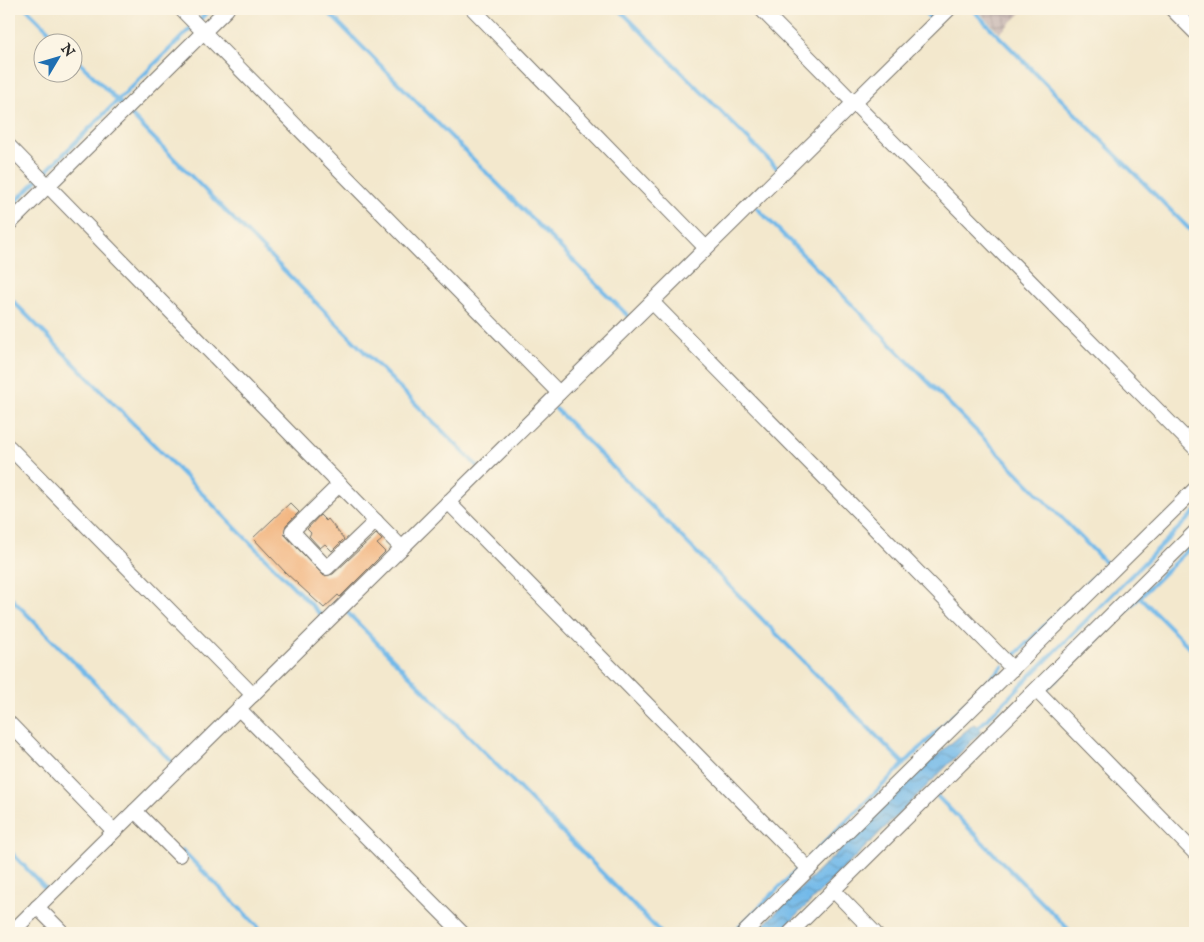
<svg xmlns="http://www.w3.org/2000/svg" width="1204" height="942" viewBox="0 0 1204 942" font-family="'IM FELL English',serif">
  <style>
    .industrial { fill: url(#industrial-grid) }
    .water { fill: url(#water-waves); stroke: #4e728a }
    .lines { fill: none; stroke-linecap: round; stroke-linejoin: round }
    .stream { stroke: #72b9e9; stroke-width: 4 }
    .building { fill: #f2b47e }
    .minor-casing { stroke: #716d64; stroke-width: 16 }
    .minor { stroke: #fff; stroke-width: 14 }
  </style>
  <defs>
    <pattern id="industrial-grid" width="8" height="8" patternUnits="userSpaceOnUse" patternTransform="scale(1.25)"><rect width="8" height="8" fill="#cfc0ba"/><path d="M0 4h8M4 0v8" fill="none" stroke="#b2a5a0"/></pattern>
    <pattern id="water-waves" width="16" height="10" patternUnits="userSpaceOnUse" patternTransform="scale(1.25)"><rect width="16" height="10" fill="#72b9e9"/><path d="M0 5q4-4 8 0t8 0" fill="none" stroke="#5e97bd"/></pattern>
  </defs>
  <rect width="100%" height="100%" fill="#fcf5e5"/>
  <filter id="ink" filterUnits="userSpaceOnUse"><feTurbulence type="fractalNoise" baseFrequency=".02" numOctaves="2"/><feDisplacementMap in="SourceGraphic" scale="10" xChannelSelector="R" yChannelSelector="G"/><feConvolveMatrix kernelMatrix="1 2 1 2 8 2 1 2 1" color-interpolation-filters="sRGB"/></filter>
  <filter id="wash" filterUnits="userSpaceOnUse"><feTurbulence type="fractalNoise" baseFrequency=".0096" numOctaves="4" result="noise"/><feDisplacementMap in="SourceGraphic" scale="20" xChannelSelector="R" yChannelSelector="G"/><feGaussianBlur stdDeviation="1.12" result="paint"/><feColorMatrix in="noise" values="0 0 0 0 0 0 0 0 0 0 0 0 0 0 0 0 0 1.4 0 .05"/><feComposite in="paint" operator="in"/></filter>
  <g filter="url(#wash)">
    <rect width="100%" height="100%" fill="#f3e8cd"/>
    <path class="industrial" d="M976,9H1025L1000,33Z"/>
    <path class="water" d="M974,724L982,731L779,933H755L936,756Z"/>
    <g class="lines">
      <g class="stream">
        <path d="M27,9L60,42"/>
        <path d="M325,9L628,316"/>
        <path d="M619,9L778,169"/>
        <path d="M922,9L930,18"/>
        <path d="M972,9L1195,235"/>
        <path d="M198,21L211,9"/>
        <path d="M72,55L122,105"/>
        <path d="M129,113L477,466"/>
        <path d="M9,208L193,26"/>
        <path d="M757,208L1107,564L1010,660"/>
        <path d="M9,297L323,617"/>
        <path d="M556,409L904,764"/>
        <path d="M9,596L174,764"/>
        <path d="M1140,597L1195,653"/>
        <path d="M347,612L661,933"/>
        <path d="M1047,688L1195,543"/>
        <path d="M975,731L1195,512"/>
        <path d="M937,796L1072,933"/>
        <path d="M9,850L47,890"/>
        <path d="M182,850L264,933"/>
        <path d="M807,860L1003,666"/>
        <path d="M733,933L800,867"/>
      </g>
    </g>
    <g id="blocks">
      <g class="building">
        <path d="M290,503L299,512L286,525L284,534L324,576L333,574L376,534L382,540L377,544L385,552L340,597L338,595L324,608L286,573L253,538Z"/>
        <path d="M320,515L326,521L328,519L344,539L332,551L325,544L320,548L309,536L311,533L307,529Z"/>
      </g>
    </g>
  </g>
  <g filter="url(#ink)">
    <use href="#blocks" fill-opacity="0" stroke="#716d64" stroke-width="1"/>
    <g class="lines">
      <g class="minor-casing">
        <g id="minor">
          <path d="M181,9L559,393"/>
          <path d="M473,9L706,248"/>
          <path d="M761,9L1195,448"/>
          <path d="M1172,9L1195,32"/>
          <path d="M9,146L402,548"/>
          <path d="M9,224L227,9"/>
          <path d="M652,302L1013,669"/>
          <path d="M9,447L253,695"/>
          <path d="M340,484L292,531L327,568L376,521"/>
          <path d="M448,502L809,869"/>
          <path d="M1036,690L1195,853"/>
          <path d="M239,709L462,933"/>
          <path d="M9,723L114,831"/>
          <path d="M135,811L179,855"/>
          <path d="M833,890L875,933"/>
          <path d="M37,907L63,933"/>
          <path d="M11,933L949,9"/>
          <path d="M744,933L1195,489"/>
          <path d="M790,933L1195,532"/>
        </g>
      </g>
      <use href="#minor" class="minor"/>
    </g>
  </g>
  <rect width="1204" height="942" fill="none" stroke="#fcf5e5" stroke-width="30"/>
  <g transform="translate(58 58) rotate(52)"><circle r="24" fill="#fcf5e5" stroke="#a8a49b"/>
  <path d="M0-4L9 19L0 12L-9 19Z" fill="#1f6fb2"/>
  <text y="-8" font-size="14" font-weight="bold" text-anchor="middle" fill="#2b2b2b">N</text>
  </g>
</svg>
